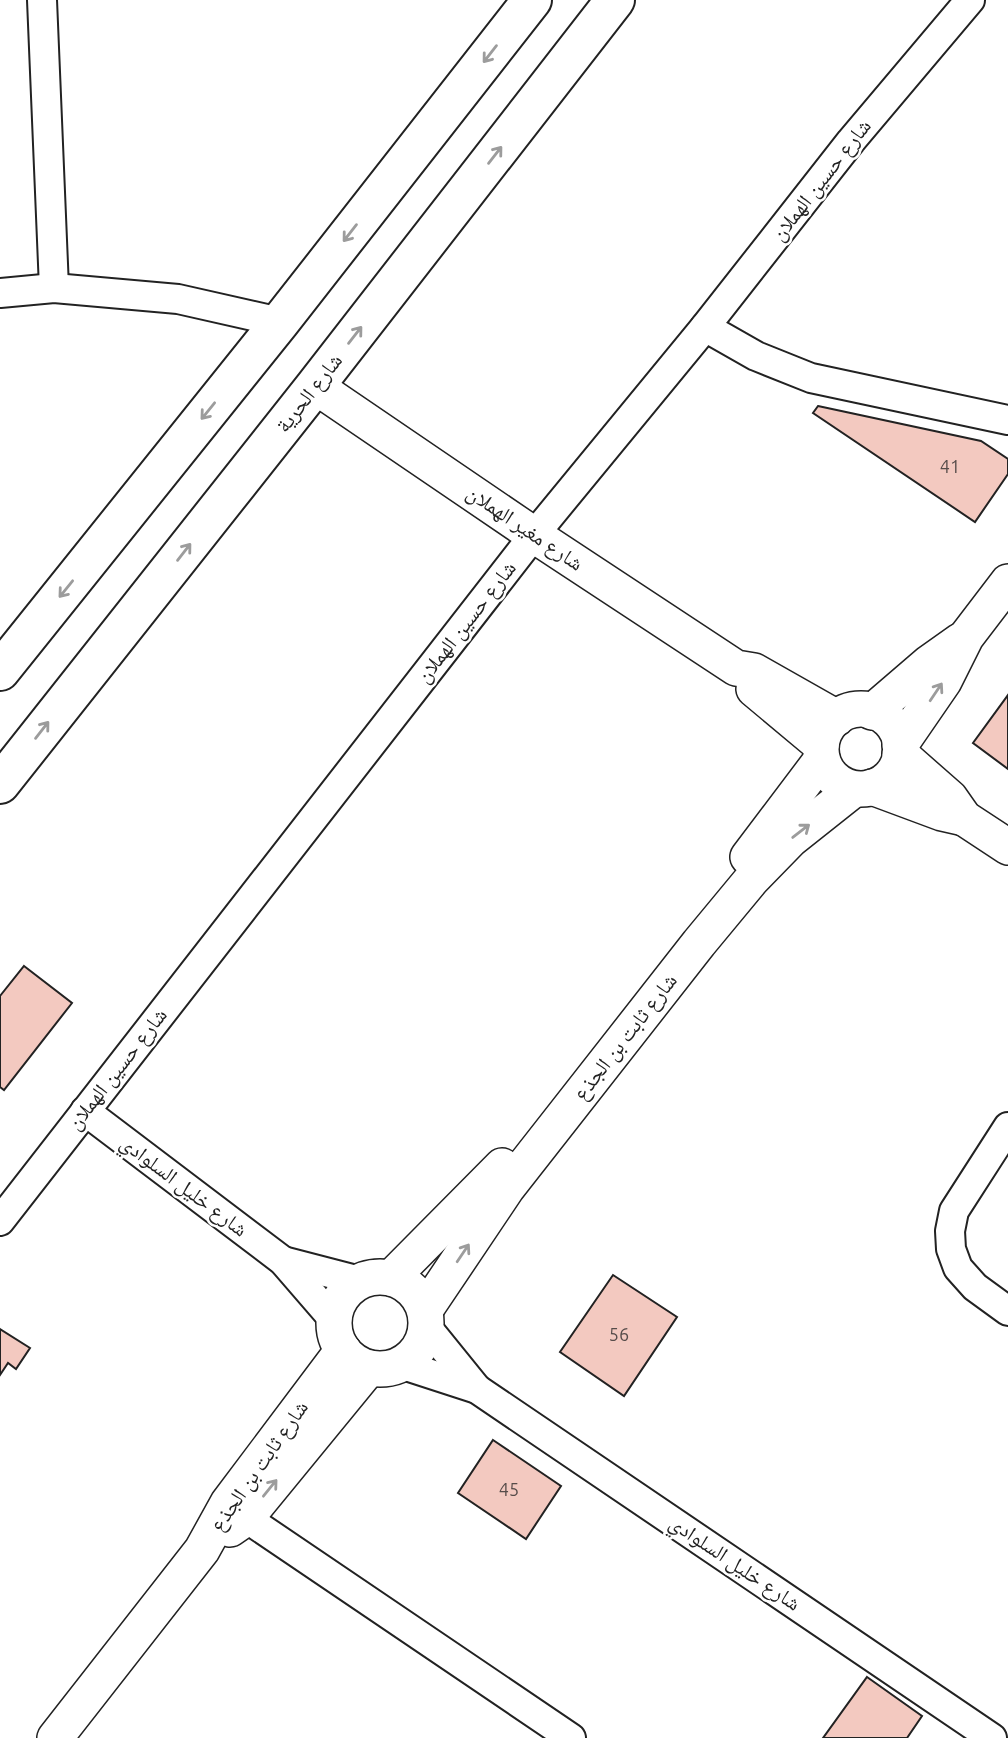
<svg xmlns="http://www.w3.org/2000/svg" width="1008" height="1738" viewBox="0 0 1008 1738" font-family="Ubuntu,'Noto Naskh Arabic',sans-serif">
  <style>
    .building { fill: #f3c9c0; stroke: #222; stroke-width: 2 }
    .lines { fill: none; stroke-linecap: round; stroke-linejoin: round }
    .minor-casing { stroke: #222; stroke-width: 32 }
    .tertiary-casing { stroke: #222; stroke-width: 38 }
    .trunk-casing { stroke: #222; stroke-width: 42 }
    .minor { stroke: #fff; stroke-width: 28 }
    .tertiary { stroke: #fff; stroke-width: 35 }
    .trunk { stroke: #fff; stroke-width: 38 }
    .oneway { stroke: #9c9c9c }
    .labels { text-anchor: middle; stroke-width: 5; stroke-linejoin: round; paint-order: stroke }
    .number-label { font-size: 18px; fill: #564c4a }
    .street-label { font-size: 21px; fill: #222; stroke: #fff }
  </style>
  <rect width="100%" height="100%" fill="#fff"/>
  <g class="building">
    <path d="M818,406L981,441L1008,459V474L975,522L813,413Z"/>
    <path d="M1008,695V769L973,743Z"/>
    <path d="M24,966L72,1003L4,1090L0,1087V996Z"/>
    <path d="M613,1275L677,1317L624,1396L560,1352Z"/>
    <path d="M0,1329L30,1348L16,1369L8,1363L0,1375Z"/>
    <path d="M493,1440L561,1486L526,1539L458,1493Z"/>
    <path d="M867,1677L922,1716L907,1738H823Z"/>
  </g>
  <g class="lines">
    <g class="minor-casing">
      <g id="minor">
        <path d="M42,0L54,288"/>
        <path d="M0,293L54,288L178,299L280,322"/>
        <path d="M705,327L756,356L811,378L1008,420"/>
        <path d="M85,1111L283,1261L334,1320"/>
        <path d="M1008,1127L954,1211L950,1231L951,1249L958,1268L975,1287L1008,1311"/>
        <path d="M0,1221L534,535L705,327L851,141L970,0"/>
        <path d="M283,1261L360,1281"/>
        <path d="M426,1326L477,1389"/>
        <path d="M400,1364L477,1389L992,1738"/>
        <path d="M230,1504L246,1518L571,1738"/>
      </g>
    </g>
    <g class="tertiary-casing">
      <g id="tertiary">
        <path d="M315,386L534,535L736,668L754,671L837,718"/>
        <path d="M754,689L821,745"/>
        <circle cx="861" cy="749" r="40"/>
        <path d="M872,712L929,663L960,641"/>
        <path d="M900,745L944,681L966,637L1008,582"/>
        <path d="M900,754L950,798L964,818L1008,847"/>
        <path d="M872,787L942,813L964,818"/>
        <path d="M748,857L822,759"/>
        <circle cx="380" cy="1323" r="46"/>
        <path d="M391,1278L502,1166"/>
        <path d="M425,1310L507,1188L699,943L752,879L791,839L854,789"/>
        <path d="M230,1529L246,1518L369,1368"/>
        <path d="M55,1738L202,1550L228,1503L343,1350"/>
      </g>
    </g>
    <g class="trunk-casing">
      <g id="trunk">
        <path d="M0,671L280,322L532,0"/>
        <path d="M0,784L315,386L615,0"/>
      </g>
    </g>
    <use href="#minor" class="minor"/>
    <use href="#tertiary" class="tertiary"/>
    <use href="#trunk" class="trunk"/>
  </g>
  <defs><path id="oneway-shaft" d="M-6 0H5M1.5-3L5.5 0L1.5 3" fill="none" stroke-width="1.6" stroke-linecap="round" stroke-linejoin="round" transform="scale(1.75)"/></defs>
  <g class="oneway">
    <use href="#oneway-shaft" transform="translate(490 54) rotate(128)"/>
    <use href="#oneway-shaft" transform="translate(495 155) rotate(-52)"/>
    <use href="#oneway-shaft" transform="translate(350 233) rotate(128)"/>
    <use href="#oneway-shaft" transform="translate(355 335) rotate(-52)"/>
    <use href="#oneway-shaft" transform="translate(208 411) rotate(129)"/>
    <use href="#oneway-shaft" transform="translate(184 552) rotate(-52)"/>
    <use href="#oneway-shaft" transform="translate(66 589) rotate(129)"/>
    <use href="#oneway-shaft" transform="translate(936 692) rotate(-56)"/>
    <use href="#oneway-shaft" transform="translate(42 730) rotate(-52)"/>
    <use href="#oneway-shaft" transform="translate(801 831) rotate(-38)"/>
    <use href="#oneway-shaft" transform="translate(463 1253) rotate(-56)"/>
    <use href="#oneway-shaft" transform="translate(270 1488) rotate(-51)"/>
  </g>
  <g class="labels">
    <g class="number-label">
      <text x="950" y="473">41</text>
      <text x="619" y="1341">56</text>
      <text x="509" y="1496">45</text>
    </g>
    <g class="street-label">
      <text transform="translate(821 180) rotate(-52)" y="7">شارع حسين الهملان</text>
      <text transform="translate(309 393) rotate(-52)" y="7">شارع الحرية</text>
      <text transform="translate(525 528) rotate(34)" y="7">شارع مغير الهملان</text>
      <text transform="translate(466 622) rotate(-52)" y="7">شارع حسين الهملان</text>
      <text transform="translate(625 1037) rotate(-52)" y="7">شارع ثابت بن الجذع</text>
      <text transform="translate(117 1069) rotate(-52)" y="7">شارع حسين الهملان</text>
      <text transform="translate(184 1186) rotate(37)" y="7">شارع خليل السلوادي</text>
      <text transform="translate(259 1466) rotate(-55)" y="7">شارع ثابت بن الجذع</text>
      <text transform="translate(735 1563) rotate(34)" y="7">شارع خليل السلوادي</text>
    </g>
  </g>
</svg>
